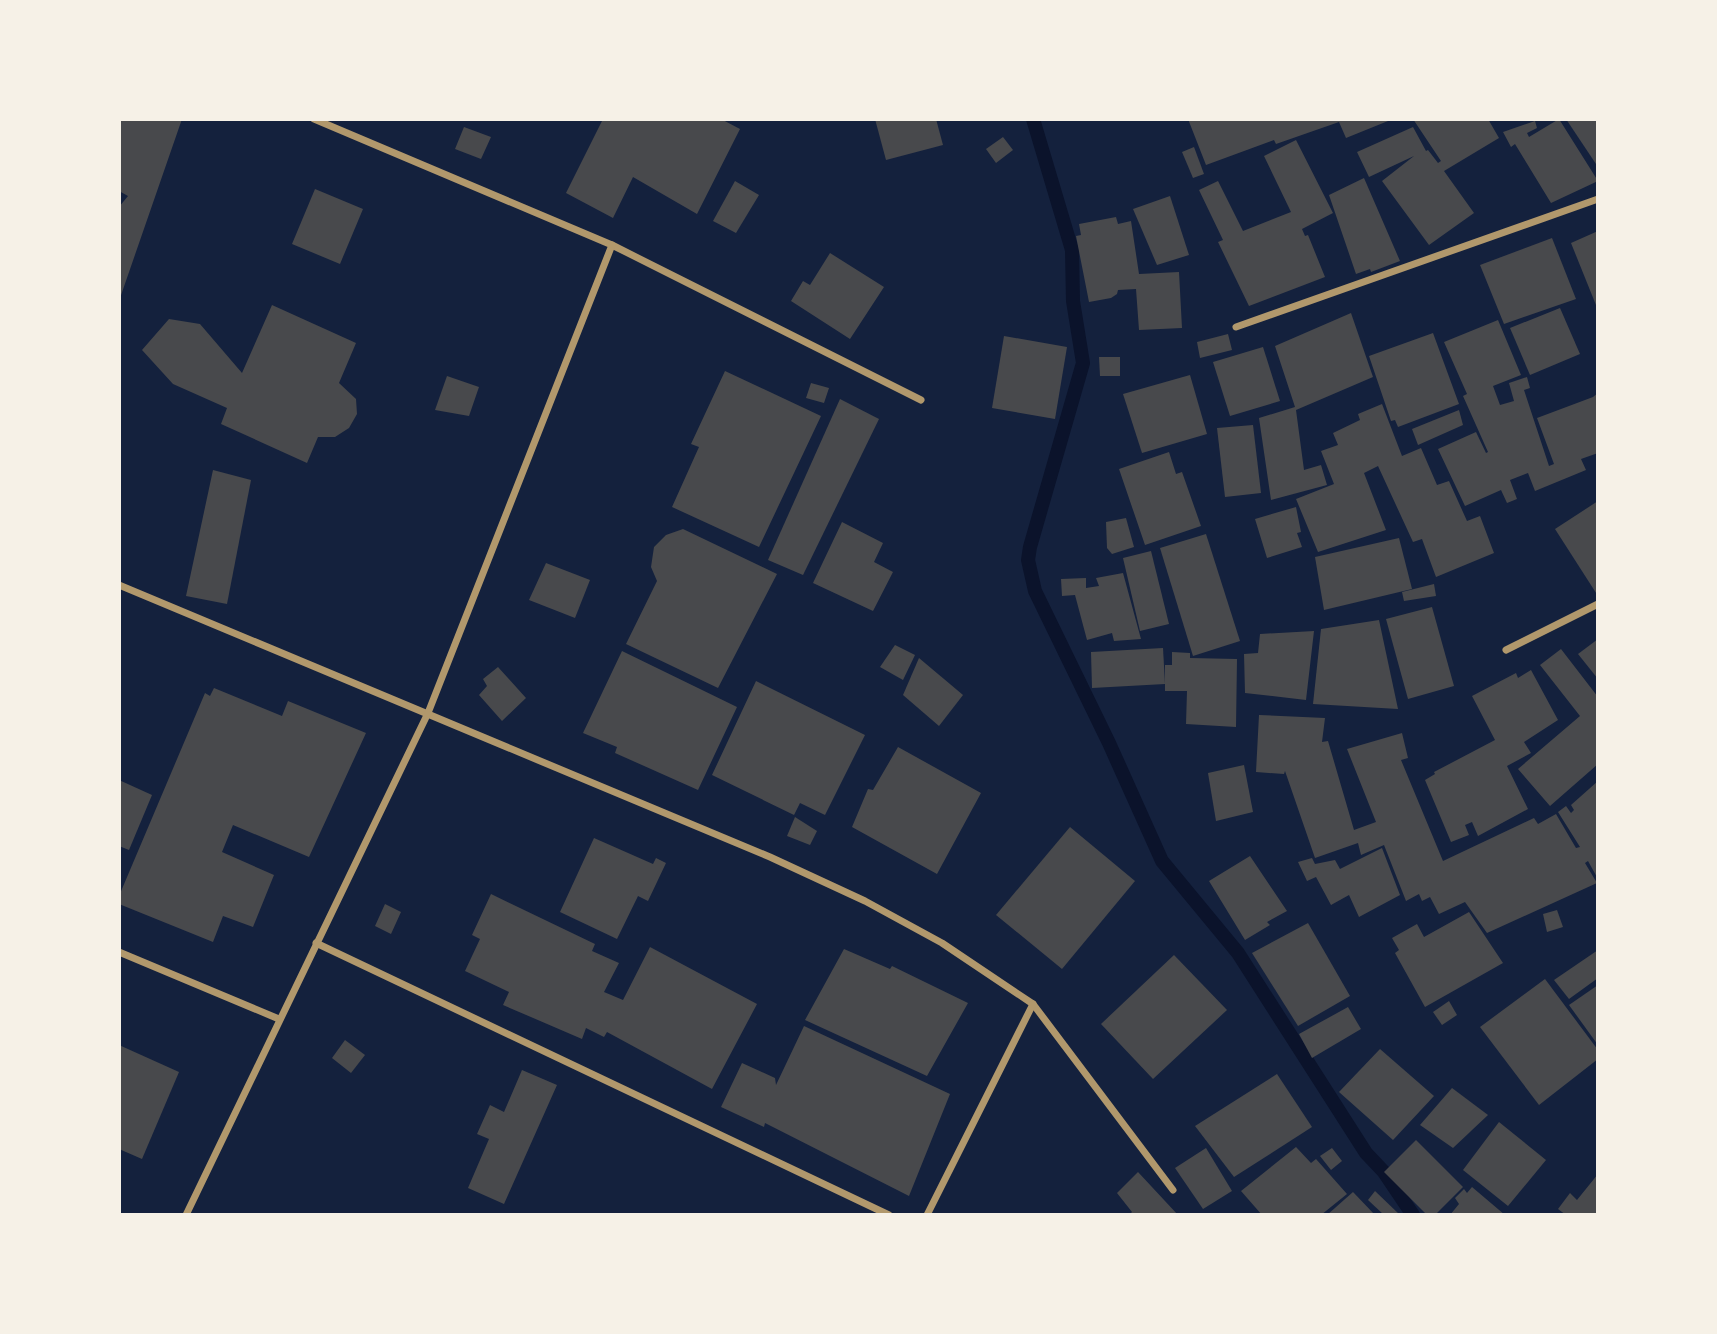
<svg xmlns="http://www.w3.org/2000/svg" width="1717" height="1334" viewBox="0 0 1717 1334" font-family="'Space Grotesk',sans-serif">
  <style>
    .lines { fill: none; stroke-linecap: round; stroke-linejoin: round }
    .stream { stroke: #0b132b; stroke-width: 14 }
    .building { fill: #48494c }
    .minor { stroke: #b1986c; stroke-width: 7 }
  </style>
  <rect width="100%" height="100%" fill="#14213d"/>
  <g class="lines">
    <path class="stream" d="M1033,119L1072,250L1073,301L1083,363L1030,547L1028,560L1035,591L1109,743L1162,861L1238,953L1366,1153L1384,1172L1413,1215"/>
  </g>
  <g class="building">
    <path d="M119,119H182L119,301V207L128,196L119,191Z"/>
    <path d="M603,119H721L740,129L697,214L633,177L613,218L566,193Z"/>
    <path d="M875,119H936L943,145L886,160Z"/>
    <path d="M1188,119H1393L1346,138L1339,122L1276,144L1274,140L1206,165Z"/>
    <path d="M1413,119H1488L1499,138L1444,171L1474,213L1429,245L1382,181L1414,156L1369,177L1357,152L1413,127L1426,151L1428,150L1438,163L1441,161Z"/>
    <path d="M1559,119L1598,181L1551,203L1515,144L1511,147L1503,132L1535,121L1537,128L1527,133L1529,137Z"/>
    <path d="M1566,119H1598V167Z"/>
    <path d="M464,127L491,137L481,159L455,149Z"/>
    <path d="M1003,137L1013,150L996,163L986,149Z"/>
    <path d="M1296,140L1333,213L1302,229L1305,236L1308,235L1325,277L1249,306L1218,242L1223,240L1199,190L1218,181L1243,231L1291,212L1264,156Z"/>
    <path d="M1194,147L1204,174L1193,178L1182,152Z"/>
    <path d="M1364,178L1400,261L1371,272L1370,269L1356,274L1329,195Z"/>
    <path d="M735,181L759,195L736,233L713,221Z"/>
    <path d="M315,189L363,209L340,264L292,244Z"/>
    <path d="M1170,196L1189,255L1157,265L1133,209Z"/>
    <path d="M1116,217L1118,224L1131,221L1139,274L1179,272L1182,328L1139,330L1136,289L1118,290L1117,294L1111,298L1089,302L1076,236L1081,235L1079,224Z"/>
    <path d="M1598,231V310L1571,243Z"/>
    <path d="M1552,238L1576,299L1504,324L1480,265Z"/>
    <path d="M830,253L884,287L850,339L791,301L803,281L810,285Z"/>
    <path d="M272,305L356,343L339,383L356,399L357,414L349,428L335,437H318L307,463L221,424L227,408L173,384L142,350L169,319L200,324L242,373Z"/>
    <path d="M1560,308L1580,354L1530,375L1510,328Z"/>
    <path d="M1351,313L1373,377L1296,410L1304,470L1321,465L1327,485L1271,500L1259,418L1295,407L1275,346Z"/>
    <path d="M1498,320L1521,375L1493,386L1500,405L1514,401L1509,383L1527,377L1530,388L1524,390L1549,466L1554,464L1537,418L1593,397L1598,393V453L1581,459L1586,470L1535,491L1528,473L1510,480L1517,499L1507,503L1501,490L1465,506L1438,449L1476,432L1486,453L1488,452L1463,396L1467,394L1444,342Z"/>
    <path d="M1433,333L1459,404L1398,427L1395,420L1391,421L1369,356Z"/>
    <path d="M1228,334L1232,350L1200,358L1197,342Z"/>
    <path d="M1004,336L1067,347L1055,419L992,408Z"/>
    <path d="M1263,347L1280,401L1230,416L1213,362Z"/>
    <path d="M1099,357H1120V376H1100Z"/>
    <path d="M725,371L821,416L759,547L672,507L699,447L691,444Z"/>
    <path d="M1190,375L1207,434L1142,453L1123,394Z"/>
    <path d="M447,376L479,387L469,416L435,410Z"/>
    <path d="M811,383L829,388L824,403L806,398Z"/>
    <path d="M840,399L879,419L803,575L768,560Z"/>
    <path d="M1382,404L1402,456L1421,448L1437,485L1449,481L1467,521L1480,516L1494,553L1436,577L1422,539L1413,542L1378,466L1364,473L1386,530L1318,552L1296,499L1334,484L1321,451L1338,445L1333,433L1360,420L1358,414Z"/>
    <path d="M1459,410L1463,425L1418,445L1412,429Z"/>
    <path d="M1253,425L1261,493L1225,497L1217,428Z"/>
    <path d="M1169,452L1176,474L1182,472L1201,526L1145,545L1119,469Z"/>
    <path d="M213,470L251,480L227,604L186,596Z"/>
    <path d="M1598,501V596L1555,529Z"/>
    <path d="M1296,507L1301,532L1297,533L1302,547L1267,558L1255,519Z"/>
    <path d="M1126,518L1134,547L1112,554L1107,548L1106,522Z"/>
    <path d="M842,522L883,543L874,562L893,572L873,611L813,583Z"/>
    <path d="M683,529L777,574L718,688L626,644L657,581L651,567L654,547L666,535Z"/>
    <path d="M1206,534L1240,641L1193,656L1160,548Z"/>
    <path d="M1399,538L1412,589L1324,610L1315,557Z"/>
    <path d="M1151,551L1169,624L1140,631L1123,558Z"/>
    <path d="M546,563L590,580L575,618L529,600Z"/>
    <path d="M1123,573L1141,639L1114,641L1112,633L1087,640L1075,595L1062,596L1061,579L1086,578V588L1099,586L1096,578Z"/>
    <path d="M1434,584L1436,596L1404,601L1402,592Z"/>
    <path d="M1432,607L1454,686L1408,699L1386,619Z"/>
    <path d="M1379,620L1398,709L1313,704L1321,629Z"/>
    <path d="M1314,631L1306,700L1245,693L1244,654L1258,653L1260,634Z"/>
    <path d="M1598,639V679L1578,654Z"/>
    <path d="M895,645L915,655L903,680L880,667Z"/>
    <path d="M1163,648L1165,684L1092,688L1091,652Z"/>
    <path d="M1561,649L1598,697V764L1550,806L1518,769L1580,716L1540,665Z"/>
    <path d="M622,651L737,707L698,790L615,753L617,747L583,733Z"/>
    <path d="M1172,652L1190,653V658L1237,659L1236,727L1186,724L1187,691H1165V665H1172Z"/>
    <path d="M919,658L963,695L939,726L903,695Z"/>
    <path d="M498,667L526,698L502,721L479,695L487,686L483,679Z"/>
    <path d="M1531,670L1558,720L1524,742L1531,753L1507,766L1528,809L1478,836L1472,822L1465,825L1469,835L1451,842L1425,780L1435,774L1434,772L1495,740L1472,696L1516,673L1518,678Z"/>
    <path d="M756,681L865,735L825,815L800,803L794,815L712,775Z"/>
    <path d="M214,688L282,716L288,701L366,733L309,857L233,825L222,852L274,875L253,927L223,916L213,942L119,904V896L205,693L210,696Z"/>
    <path d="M1259,715L1325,718L1322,742L1328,741L1354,830L1376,822L1347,749L1402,733L1408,758L1401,760L1443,861L1534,818L1538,824L1556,814L1576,848L1580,847L1558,812L1566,806L1571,813L1574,810L1571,805L1598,781V879L1588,861L1585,863L1597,883L1487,933L1465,902L1439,914L1430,897L1422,901L1419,894L1406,901L1384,845L1361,855L1358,843L1315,858L1285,771L1284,774L1256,772Z"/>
    <path d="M898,747L981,793L937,874L852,827L868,789L873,790Z"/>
    <path d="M1244,765L1253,812L1216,821L1208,773Z"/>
    <path d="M119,780L152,795L129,850L119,846Z"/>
    <path d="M795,817L817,831L810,845L787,836Z"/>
    <path d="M1070,827L1135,881L1062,969L996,915Z"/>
    <path d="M594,838L653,864L656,858L666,863L648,901L638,896L617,939L560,912Z"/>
    <path d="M1382,848L1400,895L1359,917L1349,895L1331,905L1316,877L1307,881L1298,862L1312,858L1315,864L1335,860L1340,869Z"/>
    <path d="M1250,856L1287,911L1267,922L1270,925L1245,940L1209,881Z"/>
    <path d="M491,894L595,944L592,951L619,963L604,992L623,1000L650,947L757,1004L712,1089L607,1032L604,1037L586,1028L582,1039L503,1005L509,992L465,971L480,939L472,935Z"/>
    <path d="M385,904L401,912L391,934L375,926Z"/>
    <path d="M1557,910L1563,927L1547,932L1543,914Z"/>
    <path d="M1469,912L1503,963L1425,1007L1395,953L1399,950L1392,938L1417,924L1424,937Z"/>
    <path d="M1308,923L1350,996L1298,1026L1252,953Z"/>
    <path d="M844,949L890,969L892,966L968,1003L927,1076L805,1020Z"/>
    <path d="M1598,950V978L1569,999L1554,980Z"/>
    <path d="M1174,955L1227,1010L1153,1079L1101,1024Z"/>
    <path d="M1545,979L1598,1050V1059L1539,1105L1480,1027Z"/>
    <path d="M1598,985V1045L1569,1005Z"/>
    <path d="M1449,1001L1457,1015L1442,1025L1433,1012Z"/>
    <path d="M1348,1007L1361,1029L1312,1058L1299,1034Z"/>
    <path d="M804,1026L950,1094L909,1196L765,1123L764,1127L721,1107L742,1063L775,1078L776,1085Z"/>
    <path d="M345,1040L365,1055L351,1073L332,1058Z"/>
    <path d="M119,1045L179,1072L142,1159L119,1149Z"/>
    <path d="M1380,1049L1434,1096L1393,1140L1339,1092Z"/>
    <path d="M522,1070L557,1085L504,1204L468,1188L489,1139L477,1134L490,1105L504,1112Z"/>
    <path d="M1277,1074L1312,1127L1234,1177L1195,1126Z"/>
    <path d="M1452,1088L1488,1115L1453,1148L1420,1125Z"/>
    <path d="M1499,1122L1546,1160L1508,1206L1463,1170Z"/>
    <path d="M1416,1140L1463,1187L1435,1215H1427L1384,1172Z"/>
    <path d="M1296,1147L1311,1163L1316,1159L1347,1194L1321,1215H1262L1241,1191Z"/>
    <path d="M1206,1148L1232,1191L1203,1209L1175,1168Z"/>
    <path d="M1332,1148L1342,1161L1331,1170L1320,1156Z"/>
    <path d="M1138,1172L1178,1215H1129L1132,1212L1117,1193Z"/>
    <path d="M1598,1174V1215H1566L1558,1209L1570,1193L1577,1200Z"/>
    <path d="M1472,1187L1505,1215H1450L1459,1204L1455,1198L1464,1189L1467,1193Z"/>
    <path d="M1375,1191L1400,1215H1384L1368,1200Z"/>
    <path d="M1353,1192L1375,1215H1327Z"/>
  </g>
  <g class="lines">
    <g class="minor">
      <path d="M612,245L921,400"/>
      <path d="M1236,327L1598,199"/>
      <path d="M119,585L770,857L865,901L942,943L1033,1004L1173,1190"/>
      <path d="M1506,650L1598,604"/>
      <path d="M316,943L889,1215"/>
      <path d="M119,952L279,1019"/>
      <path d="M186,1215L428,713L612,245L314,119"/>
      <path d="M927,1215L1033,1004"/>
    </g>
  </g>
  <rect width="1717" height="1334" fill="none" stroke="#f6f1e7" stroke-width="242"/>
</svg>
